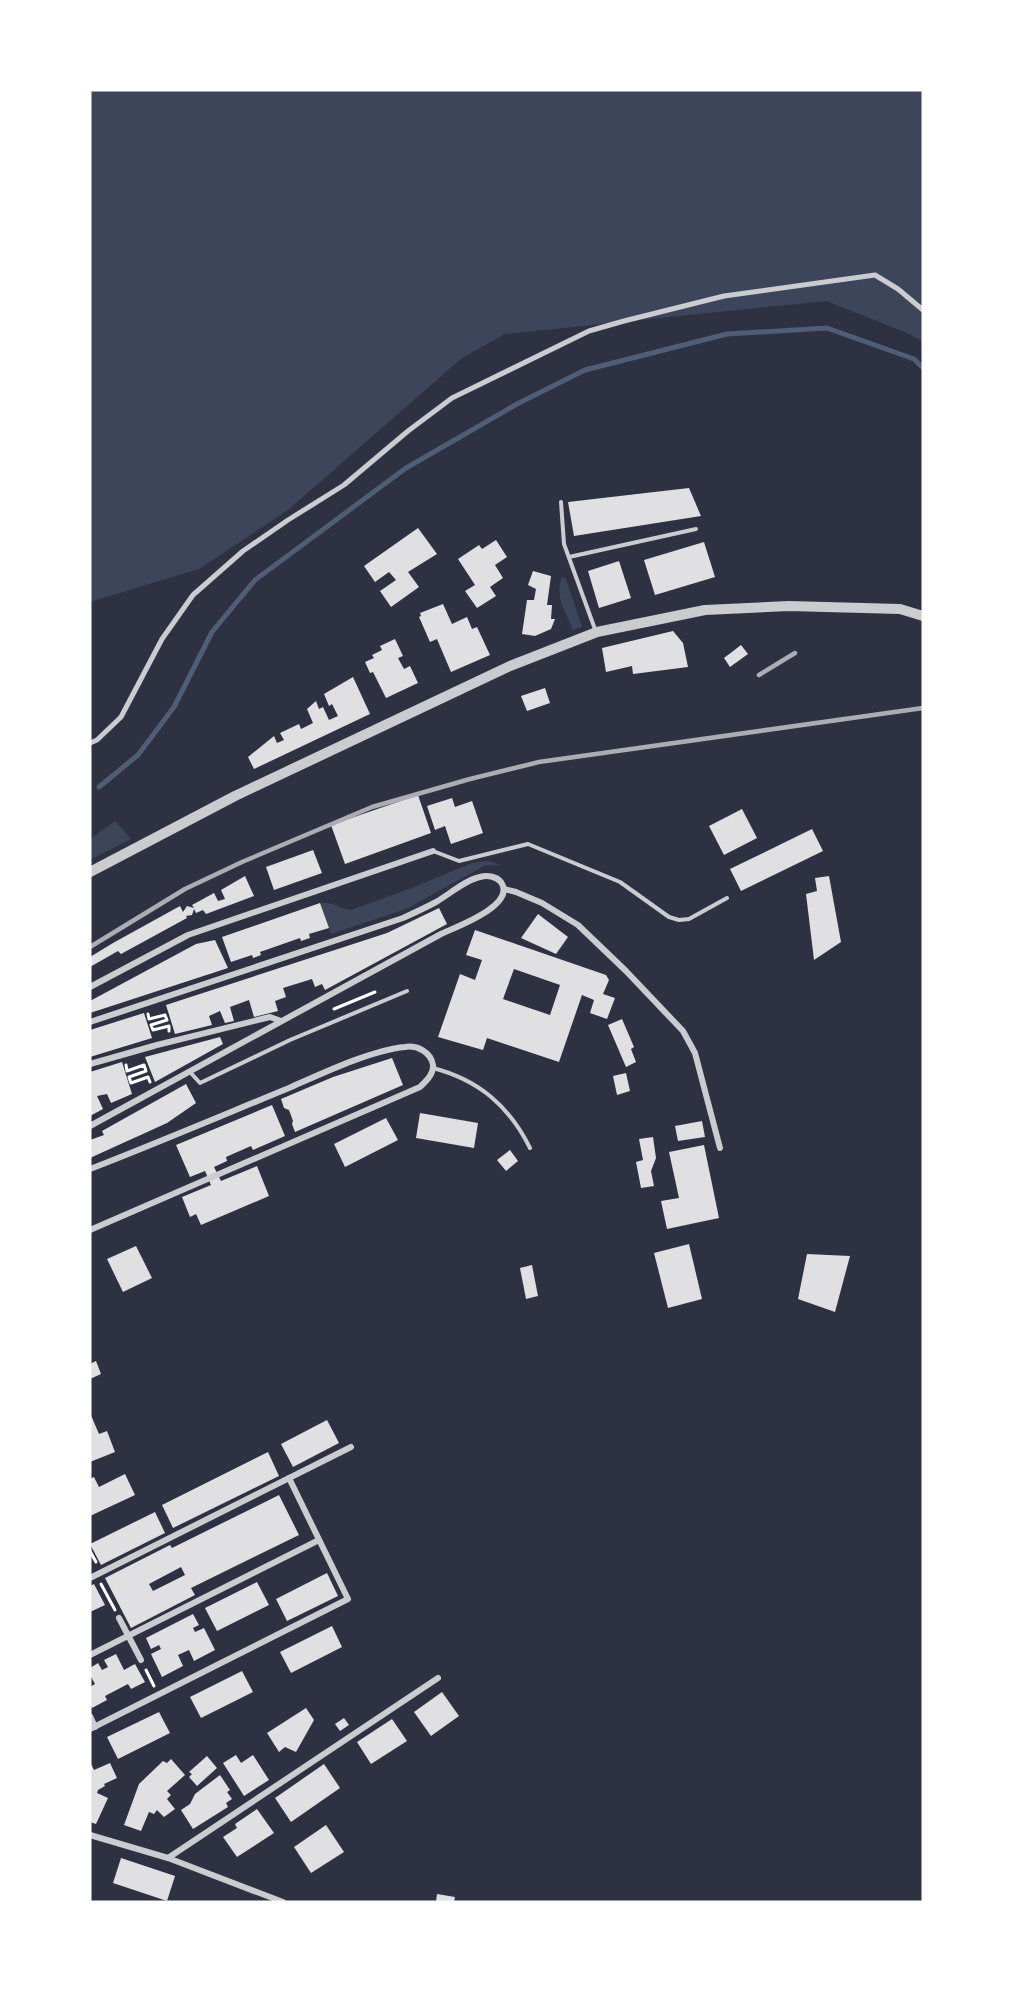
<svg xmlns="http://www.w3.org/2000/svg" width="1013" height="1992" viewBox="0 0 1013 1992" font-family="Ubuntu,sans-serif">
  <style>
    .green { fill: #3c4559 }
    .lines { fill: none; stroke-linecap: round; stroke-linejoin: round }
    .stream { stroke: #4f5d75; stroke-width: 5 }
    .building { fill: #e0e0e3; fill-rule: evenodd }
    .path { stroke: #fff; stroke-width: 3 }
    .service { stroke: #caccd0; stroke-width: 4 }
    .pedestrian { stroke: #caccd0; stroke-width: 5 }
    .minor { stroke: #caccd0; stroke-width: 6 }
    .tertiary { stroke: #caccd0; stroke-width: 10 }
    .rail { stroke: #abadb3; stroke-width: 4.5 }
  </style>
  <rect width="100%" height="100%" fill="#2d3142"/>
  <g class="green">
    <path d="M90,90H923V342L907,333L826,301L505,334L462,358L288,510L199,569L90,602Z"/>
    <path d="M562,577L566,579L582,627L573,630C566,612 554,596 562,577Z"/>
    <path d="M115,821L131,839L90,860V839Z"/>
    <path d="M488,861L503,866L486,865L406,909L331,934L320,903C332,901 339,908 351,910L414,887L472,863Z"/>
  </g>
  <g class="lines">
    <path class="stream" d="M99,787L138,755L174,707L212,632L255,580L406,468L517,404L585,370L727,334L827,328L914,359L923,368"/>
  </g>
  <g class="building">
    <path d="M689,488L701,516L574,536L568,502Z"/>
    <path d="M418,528L437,554L408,572L419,587L391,607L380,591L396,580L389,572L375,582L364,566Z"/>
    <path d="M496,540L507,557L495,565L503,578L490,587L496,596L477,608L465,591L475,585L458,559L479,545L482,549Z"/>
    <path d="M704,542L715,577L655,595L644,560Z"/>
    <path d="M619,561L631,598L599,608L588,571Z"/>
    <path d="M533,571L551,576L547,605H552L551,619H555L551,629L535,636L522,634L527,600H534L536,589L528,585Z"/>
    <path d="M443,604L452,624L467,617L472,629L477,627L490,655L451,672L437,639L430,642L419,617L421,616L420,613Z"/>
    <path d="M673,631L683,643L688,667L633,674L632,666L606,672L602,648Z"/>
    <path d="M395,639L403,656L398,658L404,669L410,666L418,683L386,698L373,672L370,673L365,662L374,658L372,655L382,650L380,646Z"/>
    <path d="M741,645L748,654L730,667L724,658Z"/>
    <path d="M353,677L370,714L254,769L248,757L274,736L277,743L284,740L280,733L299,724L301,729L313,723L307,709L316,701L319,709L323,707L329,720L338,716L332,704L329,706L324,694Z"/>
    <path d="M545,688L550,703L527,711L521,696Z"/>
    <path d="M418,795L431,833L345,864L331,825Z"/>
    <path d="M452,798L455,807L472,801L483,833L451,844L445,826L435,830L427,806Z"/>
    <path d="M742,809L757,838L724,855L709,826Z"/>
    <path d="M812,829L823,851L741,891L730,869Z"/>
    <path d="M313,850L322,873L274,890L266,867Z"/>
    <path d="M245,876L254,896L206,914L203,910L196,913L194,909L192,915L186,916L187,918L121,954L118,951L90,967V957L113,943L180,906L183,912L187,906L194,908L192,905L214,893L218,901L225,899L221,890Z"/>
    <path d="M829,876L841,942L814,960L806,894L817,891L815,878Z"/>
    <path d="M320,903L329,928L309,934L310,938L301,941L300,938L260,952L261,955L253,958L252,955L231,962L222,937Z"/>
    <path d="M439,908L447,924L325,990L322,984L315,987L312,979L283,988L286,997L275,1001L278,1011L254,1017L249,1000L230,1007L234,1021L225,1023L220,1011L209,1016L212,1025L175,1034L166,1005L387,933Z"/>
    <path d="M538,914L568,937L556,954L521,938Z"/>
    <path d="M475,930L606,975L609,980L603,994L615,998L607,1019L590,1013L594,1000L582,995L559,1062L487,1038L483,1050L438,1037L460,974L475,980L482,960L466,955ZM514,969L560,985L550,1015L503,999Z"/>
    <path d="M215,940L228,968L90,1013V1001L196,944Z"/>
    <path d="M144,1013L152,1038L90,1057V1030Z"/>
    <path d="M622,1019L634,1047L631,1049L636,1062L626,1067L608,1025Z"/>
    <path d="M220,1037L223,1044L155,1082L145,1057Z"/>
    <path d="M392,1058L403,1085L295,1132L292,1124L293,1121L289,1110L284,1108L281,1099L333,1077Z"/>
    <path d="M122,1062L132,1094L111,1103L107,1094L97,1096L103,1109L90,1116V1072Z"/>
    <path d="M626,1073L630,1091L617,1095L613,1076Z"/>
    <path d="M186,1084L196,1103L167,1123L90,1158V1140L104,1135L102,1131Z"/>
    <path d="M272,1105L285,1136L253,1150L251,1146L226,1157L227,1161L214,1167L221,1181L257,1166L269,1196L201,1225L196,1214L190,1217L182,1197L211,1185L205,1171L190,1177L176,1145Z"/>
    <path d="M420,1113L478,1123L474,1148L416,1138Z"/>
    <path d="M386,1118L398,1140L345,1167L334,1144Z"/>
    <path d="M702,1121L705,1137L678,1141L675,1126Z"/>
    <path d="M653,1137L656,1158L651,1171L654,1186L641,1188L636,1162L643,1160L639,1139Z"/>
    <path d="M704,1145L719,1218L667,1229L661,1201L679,1198L669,1152Z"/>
    <path d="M510,1150L518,1161L506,1171L497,1160Z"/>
    <path d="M689,1244L702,1299L668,1308L654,1253Z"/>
    <path d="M136,1246L152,1278L123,1292L107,1259Z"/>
    <path d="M807,1254L850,1256L835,1312L798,1299Z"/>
    <path d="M532,1265L538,1296L526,1299L520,1268Z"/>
    <path d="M96,1361L101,1374L90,1379V1364Z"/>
    <path d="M90,1413L99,1434L107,1431L115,1452L90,1462Z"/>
    <path d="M327,1420L339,1443L293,1467L281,1444Z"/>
    <path d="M268,1452L279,1476L173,1528L162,1505Z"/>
    <path d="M125,1474L135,1495L90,1516V1479L94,1477L99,1487Z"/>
    <path d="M279,1495L299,1535L191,1588L195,1595L131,1628L105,1578L170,1545L172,1548ZM181,1567L185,1575L153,1591L149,1584Z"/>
    <path d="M155,1512L165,1533L101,1565L90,1544Z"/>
    <path d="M327,1573L338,1596L287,1621L276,1599Z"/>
    <path d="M257,1582L269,1605L217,1631L205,1608Z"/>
    <path d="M94,1584L105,1605L90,1612V1586Z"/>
    <path d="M193,1614L199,1625L193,1628L195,1632L204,1628L215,1650L194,1661L189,1650L178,1655L183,1666L162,1677L151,1654L161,1649L159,1645L151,1649L146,1638Z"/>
    <path d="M332,1626L342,1647L291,1673L280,1652Z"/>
    <path d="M116,1654L124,1670L135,1664L145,1682L131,1689L128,1684L105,1696L107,1700L92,1708L90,1705V1687L95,1684L90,1675V1668L98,1663L102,1670L108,1667L104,1660Z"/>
    <path d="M242,1671L253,1692L201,1718L190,1697Z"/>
    <path d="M442,1692L459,1716L431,1736L414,1712Z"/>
    <path d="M306,1708L314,1720L296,1752L285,1747L279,1752L267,1733Z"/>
    <path d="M159,1712L170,1733L118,1759L107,1737Z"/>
    <path d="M344,1718L349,1725L340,1731L335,1724Z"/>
    <path d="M392,1719L407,1741L371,1764L357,1742Z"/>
    <path d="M236,1755L241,1763L253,1755L269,1780L244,1796L223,1763Z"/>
    <path d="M207,1756L217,1768L197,1786L189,1777L192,1774L189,1772Z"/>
    <path d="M171,1759L185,1775L167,1791L171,1795L167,1799L175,1809L164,1817L157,1810L154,1814L149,1812L141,1831L124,1825L139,1784L163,1761L167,1763Z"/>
    <path d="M90,1762L94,1770L110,1763L117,1778L104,1784L105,1786L98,1790L97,1793L108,1798L96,1824L90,1822Z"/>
    <path d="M324,1764L340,1788L291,1822L275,1798Z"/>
    <path d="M220,1775L230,1790L227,1792L232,1799L226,1803L228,1807L193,1829L181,1810L190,1804L195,1794Z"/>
    <path d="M257,1809L274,1833L237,1857L223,1837L237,1828L235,1824Z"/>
    <path d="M326,1825L344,1852L311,1873L294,1847Z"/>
    <path d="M121,1858L175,1876L167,1901L113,1883Z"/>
    <path d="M437,1894L455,1897L454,1902H436Z"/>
  </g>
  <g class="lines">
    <g class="path">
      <path d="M334,1009L375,992"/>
      <path d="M148,1014L149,1019L165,1015L167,1020L151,1025L153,1030L169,1026V1031"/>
      <path d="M126,1065L127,1071L144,1065L146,1071L129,1077L131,1083L148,1077L150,1082"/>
      <path d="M90,1551L96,1562"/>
      <path d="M101,1584L115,1610"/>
      <path d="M146,1670L154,1686"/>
    </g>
    <g class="service">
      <path d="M561,502L564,544L596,632"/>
      <path d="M569,557L696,529"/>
      <path d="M433,851L459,861L528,844L620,882L669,917L679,920L689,919L727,898"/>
      <path d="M433,1068C479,1080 509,1106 530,1148"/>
      <path d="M190,1072L200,1083L290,1040L407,991"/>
    </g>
    <path class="pedestrian" d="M90,743L97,740L121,717L162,639L193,595L243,551L288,520L344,485L408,431L452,398L589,331L624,321L724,296L875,275L898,289L923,310"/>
    <g class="minor">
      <path d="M504,889L516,892L542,903L578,925L626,971L683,1031L695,1053L720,1148"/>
      <path d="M90,987L188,935L433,851"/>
      <path d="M90,1022L403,918C414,913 425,908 436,902C450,894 465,880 480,877C487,875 496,876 501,882C517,905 456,927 441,934L90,1126"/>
      <path d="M90,1064L157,1045L270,1017L281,1021"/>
      <path d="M90,1169C157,1143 223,1115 289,1088C321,1074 371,1050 405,1047C417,1045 431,1052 433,1065C434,1074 426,1081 420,1087L90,1230"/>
      <path d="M90,1578L351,1447"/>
      <path d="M119,1618L141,1660"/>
      <path d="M90,1655L319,1540"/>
      <path d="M90,1716L95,1727"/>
      <path d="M90,1729L348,1599L289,1478"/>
      <path d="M90,1835L168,1858L283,1902"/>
      <path d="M168,1858L438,1678"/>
    </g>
    <path class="tertiary" d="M90,872L235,796L510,666L597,632L705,610L789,606L900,609L923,616"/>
    <g class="rail">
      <path d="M759,675L795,653"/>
      <path d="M90,947L185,889L242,862L372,807L470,779L539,762L923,708"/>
    </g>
  </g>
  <rect width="1013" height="1992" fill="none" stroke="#ffffff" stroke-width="183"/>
</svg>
